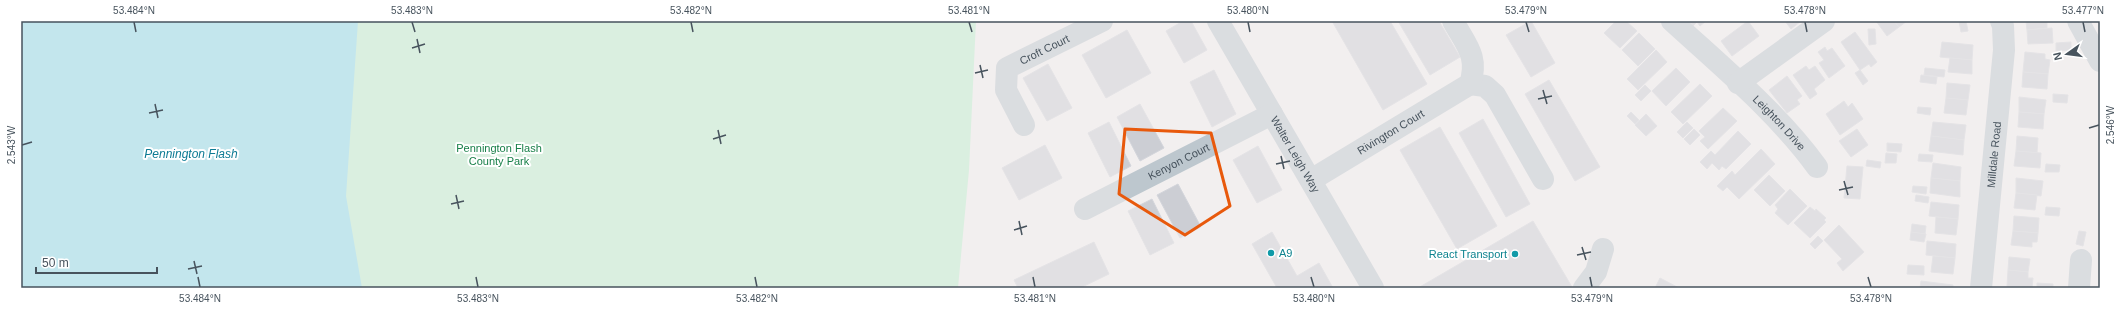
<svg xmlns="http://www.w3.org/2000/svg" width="2121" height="309" viewBox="0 0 2121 309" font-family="Arial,sans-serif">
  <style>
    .green { fill: #bdefcf }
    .water { fill: #8adbec }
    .building { fill: #ccced4; stroke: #d3d5db }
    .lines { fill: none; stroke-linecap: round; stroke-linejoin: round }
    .minor { stroke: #bdc7ce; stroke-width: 22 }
    .marked { fill: none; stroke: #e8590c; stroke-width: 3; stroke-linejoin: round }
    .ticks { fill: none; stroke: #47535d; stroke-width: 1.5 }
    .culture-dot { fill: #0f9aa8; stroke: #fff; stroke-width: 1.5 }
    .labels { text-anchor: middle; stroke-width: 4; stroke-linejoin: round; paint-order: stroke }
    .street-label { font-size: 11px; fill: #47535d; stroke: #fff }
    .park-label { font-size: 11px; fill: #177f48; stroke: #fff }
    .culture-label { font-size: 11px; fill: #0d838f; stroke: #fff; text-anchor: start }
    .water-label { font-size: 12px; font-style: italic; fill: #0d7b94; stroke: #fff }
    .neatline { fill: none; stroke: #47535d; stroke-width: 1.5 }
    .ticks-label { font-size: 10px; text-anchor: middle; fill: #47535d }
  </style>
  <rect width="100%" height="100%" fill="#f2efef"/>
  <path class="green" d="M21,21H976L969,170L958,288H21Z"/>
  <path class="water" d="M21,21H358L346,196L362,288H21Z"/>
  <g class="building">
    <path d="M1183,21H1191L1207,50L1184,63L1166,31Z"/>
    <path d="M1332,21H1390L1427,84L1383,110Z"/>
    <path d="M1398,21H1439L1460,57L1430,75Z"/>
    <path d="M1531,21L1555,63L1531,77L1506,35Z"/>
    <path d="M1616,21H1626L1637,31L1620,48L1604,33Z"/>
    <path d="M1690,21H1706L1700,26L1697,22L1693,26Z"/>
    <path d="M1748,21L1759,36L1732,56L1721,41Z"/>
    <path d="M1785,21H1801L1791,29Z"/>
    <path d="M1876,21H1894L1899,27L1887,36Z"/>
    <path d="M1894,21H1907L1899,27Z"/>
    <path d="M1959,21H1966L1968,31L1961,32Z"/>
    <path d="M2026,21H2047V28L2027,30Z"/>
    <path d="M2052,28L2053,43L2028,44L2027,30Z"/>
    <path d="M1868,29H1875L1876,44L1869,45Z"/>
    <path d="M1127,30L1151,73L1106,98L1082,55Z"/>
    <path d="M1855,32L1877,62L1871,67L1869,64L1860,70L1841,42Z"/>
    <path d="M1639,33L1655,49L1638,66L1622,50Z"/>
    <path d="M1942,42L1973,45L1972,60L1940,57Z"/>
    <path d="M2071,42V50L2056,51V43Z"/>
    <path d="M1825,47L1827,51L1832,48L1845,66L1829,78L1819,63L1824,60L1818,52Z"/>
    <path d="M1656,50L1667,62L1638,90L1627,79Z"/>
    <path d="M2025,52L2045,54V59L2050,60L2048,74L2023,72Z"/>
    <path d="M1950,58L1972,60V74L1948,72Z"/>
    <path d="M1048,64L1072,108L1047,121L1023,78Z"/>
    <path d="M1806,66L1809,70L1815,66L1825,80L1814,89L1817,94L1810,99L1793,75Z"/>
    <path d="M1676,68L1690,82L1666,106L1652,91Z"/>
    <path d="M1925,68L1945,70L1944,77L1924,75Z"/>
    <path d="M1214,70L1236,114L1212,127L1190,82Z"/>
    <path d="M1860,70L1868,81L1863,85L1855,73Z"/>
    <path d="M2023,72L2048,74L2047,89L2022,87Z"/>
    <path d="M1921,75L1937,77L1936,84L1920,82Z"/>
    <path d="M1787,76L1802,96L1797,100L1800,104L1787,113L1769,90Z"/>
    <path d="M1549,80L1600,167L1575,181L1525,94Z"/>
    <path d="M1947,83L1970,85L1968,100L1946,98Z"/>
    <path d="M1700,84L1712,96L1683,124L1671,112Z"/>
    <path d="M1645,85L1651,91L1641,101L1635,95Z"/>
    <path d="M2053,94L2068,95L2067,103L2053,102Z"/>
    <path d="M2019,97L2046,100L2044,114L2019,112Z"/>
    <path d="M1946,98L1968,100L1966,115L1944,113Z"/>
    <path d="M1844,101L1848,107L1852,103L1863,119L1840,135L1826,114Z"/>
    <path d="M1140,104L1164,148L1140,161L1117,117Z"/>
    <path d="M1918,107L1931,108L1930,115L1917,113Z"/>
    <path d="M1723,108L1737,121L1708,149L1700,141L1705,137L1699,131Z"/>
    <path d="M1631,112L1639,120L1635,124L1627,116Z"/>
    <path d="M2019,112L2044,114L2043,129L2018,127Z"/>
    <path d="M1646,114L1657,126L1646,136L1635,125Z"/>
    <path d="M1483,119L1530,204L1506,217L1459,133Z"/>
    <path d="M1109,122L1131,166L1110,177L1088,133Z"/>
    <path d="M1687,122L1693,128L1683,138L1677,132Z"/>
    <path d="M1933,122L1966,125L1964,140L1931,136Z"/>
    <path d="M1440,127L1497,226L1457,249L1400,150Z"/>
    <path d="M1694,129L1700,135L1690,145L1684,139Z"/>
    <path d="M1857,129L1868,145L1851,157L1839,141Z"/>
    <path d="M1738,131L1751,144L1726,169L1722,166L1719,170L1712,163L1707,169L1700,162L1711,151L1715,155Z"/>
    <path d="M1931,136L1964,140L1963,155L1929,151Z"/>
    <path d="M2017,136L2038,138L2037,153L2016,151Z"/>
    <path d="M1887,143L1902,144L1901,152L1887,151Z"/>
    <path d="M1045,145L1062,178L1019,200L1002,168Z"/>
    <path d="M1258,146L1282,190L1257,203L1233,160Z"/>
    <path d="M1761,149L1775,164L1739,199L1727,187L1723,191L1717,186L1732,171L1735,175Z"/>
    <path d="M2016,151L2041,153L2040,168L2014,166Z"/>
    <path d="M1886,153L1897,154L1896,163H1885Z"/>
    <path d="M1919,154L1933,155L1932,162L1918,161Z"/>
    <path d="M1867,160L1881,162L1880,168L1866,166Z"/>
    <path d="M1933,163L1961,167L1960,181L1931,178Z"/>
    <path d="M2046,164L2060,165L2059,172H2045Z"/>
    <path d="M1847,166L1863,167L1860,199L1844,198Z"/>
    <path d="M1769,175L1785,191L1770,206L1754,190Z"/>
    <path d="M1931,178L1960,181V197L1930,193Z"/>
    <path d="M2016,178L2043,181L2041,196L2016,193Z"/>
    <path d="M1178,184L1201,227L1180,238L1157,195Z"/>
    <path d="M1913,186L1927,187L1926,194L1912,192Z"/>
    <path d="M1790,189L1807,206L1788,225L1775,213L1778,209L1775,205Z"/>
    <path d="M2016,193L2037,195L2035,210L2014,208Z"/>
    <path d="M1916,195L1929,197L1928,203L1915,201Z"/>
    <path d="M1152,199L1174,243L1150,255L1128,211Z"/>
    <path d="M1931,202L1959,205L1958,219L1929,216Z"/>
    <path d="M1810,207L1815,211L1816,209L1826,218L1824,220L1826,222L1810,238L1794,223Z"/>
    <path d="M2046,207L2060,208L2059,216L2045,215Z"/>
    <path d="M2014,216L2039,218L2038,233L2013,231Z"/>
    <path d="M1936,217L1958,219L1956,235L1935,233Z"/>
    <path d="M1533,221L1572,287L1570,288H1418Z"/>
    <path d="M1912,224L1926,226L1925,234L1911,232Z"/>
    <path d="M1839,225L1864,252L1843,271L1837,263L1842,259L1824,240Z"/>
    <path d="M2013,231L2038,233L2037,242H2032V247L2011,245Z"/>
    <path d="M2079,231L2086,232L2083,246L2076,244Z"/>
    <path d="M1272,232L1297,276L1319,263L1333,288H1277L1252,244Z"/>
    <path d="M1911,232L1926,234L1924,242L1910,240Z"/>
    <path d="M1818,236L1823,241L1815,249L1810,244Z"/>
    <path d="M1927,241L1956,244L1955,258L1926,255Z"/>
    <path d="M1094,242L1109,274L1080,288H1018L1014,280Z"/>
    <path d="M1933,256L1955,258L1953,274L1931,272Z"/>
    <path d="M2009,257L2030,259L2028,272L2008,270Z"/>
    <path d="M1908,265L1924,266V275L1907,274Z"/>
    <path d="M2008,270L2028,272V278H2033L2032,288L2007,286Z"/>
    <path d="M1660,278L1679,288H1655Z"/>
    <path d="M1921,281L1953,285V288H1920Z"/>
    <path d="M2037,283L2053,284V288H2037Z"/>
  </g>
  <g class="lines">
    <g class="minor">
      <path id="s1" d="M1218,21L1373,288"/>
      <path id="s2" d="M1672,21C1721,66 1778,113 1817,167"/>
      <path d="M2078,21L2100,61"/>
      <path d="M1738,83L1824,21"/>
      <path d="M1470,84L1485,86L1495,95L1543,179"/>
      <path id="s3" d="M1024,125L1006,90L1007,68L1102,21"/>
      <path id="s4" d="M1311,180L1470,84C1479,56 1466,45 1453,21"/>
      <path id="s5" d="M1085,209L1272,114"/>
      <path d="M1584,288L1596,272L1603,249"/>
      <path id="s6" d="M1981,288L2004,50L2003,26L2001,21"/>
      <path d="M2079,288L2081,260"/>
    </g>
  </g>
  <path d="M0 0H2121V309H0ZM1125,129L1211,133L1230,206L1185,235L1119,194Z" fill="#f2efef" fill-opacity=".55" fill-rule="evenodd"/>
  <path class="marked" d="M1125,129L1211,133L1230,206L1185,235L1119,194Z"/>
  <path class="ticks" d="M134,22L136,32M412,22L415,32M691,22L693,32M969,22L972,32M1248,22L1250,32M1526,22L1529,32M1805,22L1807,32M2083,22L2085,32M417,39L420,53M412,48L425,44M980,65L983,78M975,73L988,70M1543,90L1547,104M1538,99L1552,96M155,104L158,118M149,113L163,110M2089,128L2099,125M718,130L721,144M713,139L726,135M22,145L32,142M1281,156L1284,169M1276,164L1290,161M1844,181L1848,195M1839,190L1853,187M456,195L459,209M451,204L464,201M1019,221L1022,235M1014,230L1027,226M1582,247L1586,260M1577,255L1591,252M194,261L197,274M188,269L202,266M198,277L200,287M476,277L478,287M755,277L757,287M1033,277L1035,287M1311,277L1314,287M1590,277L1592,287M1868,277L1871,287"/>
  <g class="culture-dot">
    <circle cx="1271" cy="253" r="4"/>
    <circle cx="1515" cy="254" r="4"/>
  </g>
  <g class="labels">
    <g class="street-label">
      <text dy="4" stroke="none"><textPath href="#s3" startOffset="103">Croft Court</textPath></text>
      <text dy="4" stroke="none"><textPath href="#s2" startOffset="148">Leighton Drive</textPath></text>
      <text dy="4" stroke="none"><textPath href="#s4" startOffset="93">Rivington Court</textPath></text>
      <text dy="4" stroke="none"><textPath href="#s1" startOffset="154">Walter Leigh Way</textPath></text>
      <text dy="4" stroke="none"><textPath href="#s6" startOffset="134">Milldale Road</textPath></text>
      <text dy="4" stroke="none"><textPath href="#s5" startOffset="105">Kenyon Court</textPath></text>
    </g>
    <g class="park-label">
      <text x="499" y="152">Pennington Flash<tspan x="499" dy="13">County Park</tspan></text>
    </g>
    <g class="culture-label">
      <text x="1279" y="257">A9</text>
      <text x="1507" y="258" text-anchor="end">React Transport</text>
    </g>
    <g class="water-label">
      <text x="191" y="158">Pennington Flash</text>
    </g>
  </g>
  <rect width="2121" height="309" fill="none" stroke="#ffffff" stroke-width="44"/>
  <g transform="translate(2067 54) rotate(256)" stroke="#ffffff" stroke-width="3" paint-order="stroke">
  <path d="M0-3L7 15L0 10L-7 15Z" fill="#47535d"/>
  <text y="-6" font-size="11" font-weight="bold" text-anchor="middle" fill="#47535d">N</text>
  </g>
  <path d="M36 267v6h121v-6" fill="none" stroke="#47535d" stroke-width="2"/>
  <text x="42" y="267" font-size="12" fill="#47535d" stroke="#ffffff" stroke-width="3" paint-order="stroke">50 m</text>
  <rect x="22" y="22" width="2077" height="265" class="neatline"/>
  <g class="ticks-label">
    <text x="134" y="14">53.484°N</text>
    <text x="412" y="14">53.483°N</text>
    <text x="691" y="14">53.482°N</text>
    <text x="969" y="14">53.481°N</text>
    <text x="1248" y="14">53.480°N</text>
    <text x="1526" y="14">53.479°N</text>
    <text x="1805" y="14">53.478°N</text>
    <text x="2083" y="14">53.477°N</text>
    <text transform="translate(2110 125) rotate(-90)" y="4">2.546°W</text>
    <text transform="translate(11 145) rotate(-90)" y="4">2.543°W</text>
    <text x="200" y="302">53.484°N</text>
    <text x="478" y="302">53.483°N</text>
    <text x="757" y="302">53.482°N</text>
    <text x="1035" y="302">53.481°N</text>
    <text x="1314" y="302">53.480°N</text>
    <text x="1592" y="302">53.479°N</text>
    <text x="1871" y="302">53.478°N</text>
  </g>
</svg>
